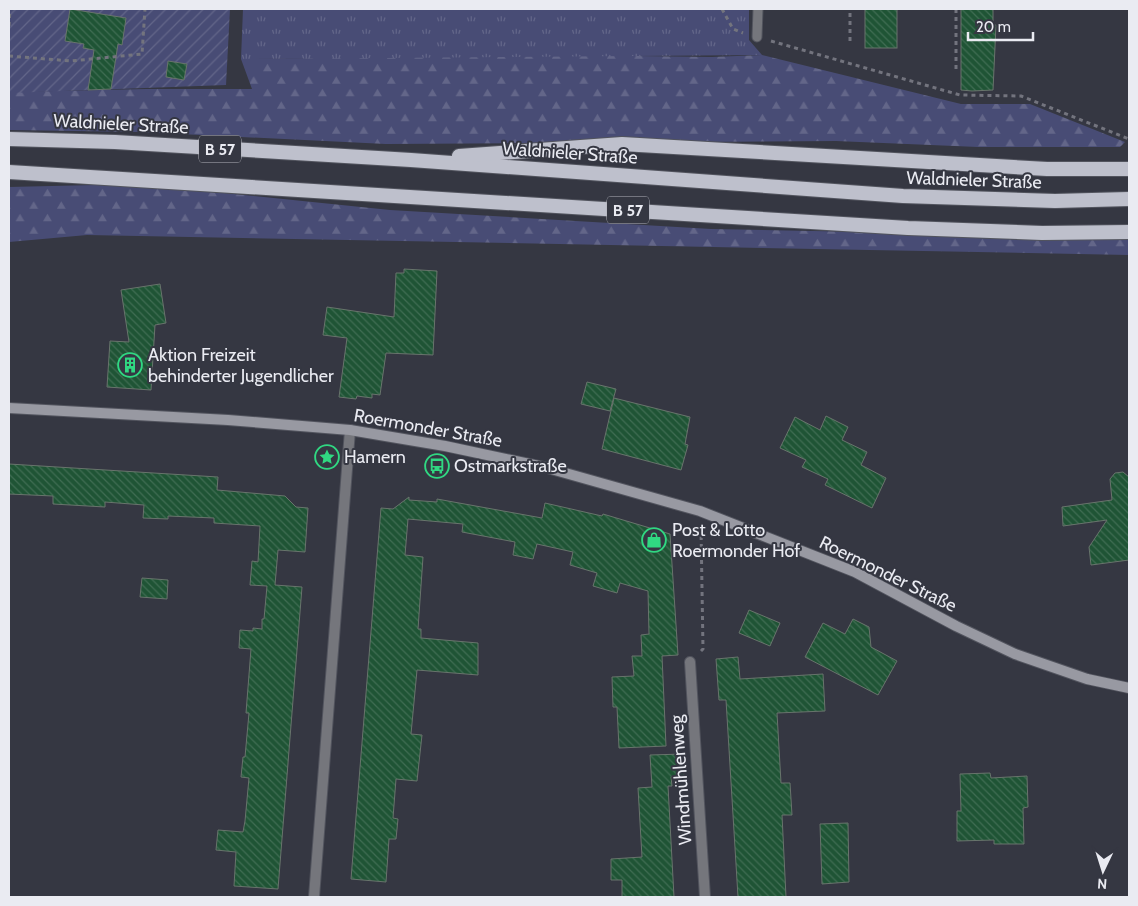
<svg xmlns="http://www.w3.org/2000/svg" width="1138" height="906" viewBox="0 0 1138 906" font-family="Cabin,sans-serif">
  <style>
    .forest { fill: url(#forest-firs) }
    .park { fill: url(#park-tufts) }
    .garden { fill: url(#garden-furrows) }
    .building { fill: url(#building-back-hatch); stroke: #68746c }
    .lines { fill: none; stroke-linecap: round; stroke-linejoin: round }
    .service-casing { stroke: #52545e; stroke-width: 11 }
    .minor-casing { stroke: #52545e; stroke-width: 12 }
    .secondary-casing { stroke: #52545e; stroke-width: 12 }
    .trunk-casing { stroke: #52545e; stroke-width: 16 }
    .path { stroke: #73747e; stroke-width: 3; stroke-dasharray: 4 4; stroke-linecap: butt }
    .service { stroke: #75767c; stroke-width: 9 }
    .minor { stroke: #75767c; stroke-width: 10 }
    .secondary { stroke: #9899a2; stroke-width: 10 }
    .trunk { stroke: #bec0cc; stroke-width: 14 }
    .labels { text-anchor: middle; stroke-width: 4; stroke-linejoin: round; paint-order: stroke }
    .shield { fill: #353742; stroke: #b4b5bd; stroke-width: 1 }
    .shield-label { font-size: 16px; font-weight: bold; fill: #eaebf2 }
    .street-label { font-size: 18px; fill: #eaebf2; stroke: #353742 }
    .poi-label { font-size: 18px; fill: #eaebf2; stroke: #353742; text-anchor: start }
  </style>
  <defs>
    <pattern id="forest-firs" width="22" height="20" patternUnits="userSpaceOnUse" patternTransform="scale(1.25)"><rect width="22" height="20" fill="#484c75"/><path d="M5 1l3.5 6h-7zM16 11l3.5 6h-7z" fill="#636689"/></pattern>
    <pattern id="park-tufts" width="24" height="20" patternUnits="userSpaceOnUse" patternTransform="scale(1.25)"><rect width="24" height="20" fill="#484c75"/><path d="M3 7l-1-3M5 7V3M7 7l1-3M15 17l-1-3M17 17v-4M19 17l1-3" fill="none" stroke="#636689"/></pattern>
    <pattern id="garden-furrows" width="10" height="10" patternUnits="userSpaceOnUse" patternTransform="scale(1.25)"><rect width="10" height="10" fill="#484c75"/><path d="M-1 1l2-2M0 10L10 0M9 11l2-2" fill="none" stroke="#636689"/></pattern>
    <pattern id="building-back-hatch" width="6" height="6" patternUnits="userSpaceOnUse" patternTransform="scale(1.25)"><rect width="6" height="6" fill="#1f5435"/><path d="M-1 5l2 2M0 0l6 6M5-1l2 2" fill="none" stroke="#406d53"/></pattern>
  </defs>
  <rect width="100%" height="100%" fill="#353742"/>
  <g class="forest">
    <path d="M561,55L712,57L762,55L961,104H1030L1125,142L1120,147H978L836,141L386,144L140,132L9,130V92L146,89H252L241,59Z"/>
    <path d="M138,184L390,210L711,229L1129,237V255L87,235L9,242V187Z"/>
  </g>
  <path class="park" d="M243,9H749V40L762,55L241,59Z"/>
  <path class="garden" d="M9,9H230L226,85L9,93Z"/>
  <g class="building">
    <path d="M70,9L126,18L122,45L118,44L111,89L88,90L94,50L83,48L84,44L65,41Z"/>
    <rect x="865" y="9" width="32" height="39"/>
    <path d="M961,9H993V25H996L993,90L972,91L961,90Z"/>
    <path d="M168,61L187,64L184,80L166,77Z"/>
    <path d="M404,269L437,271L433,355L386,353L380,395L372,394V398L357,396L356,399L339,397L347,338L323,335L327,307L394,317L396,273H404Z"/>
    <path d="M160,284L166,323L155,325L151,390L107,387L110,341L129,342L121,290Z"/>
    <path d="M587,382L616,389L610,411L581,404Z"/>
    <path d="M614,398L690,417L685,444L688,445L681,470L602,449Z"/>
    <path d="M826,416L848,427L842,440L867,452L861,465L886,478L872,508L825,485L828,479L802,467L806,460L780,448L795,417L820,430Z"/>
    <path d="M9,464L218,477L217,490L285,496L296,507L308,508L305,552L278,550L275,585L302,587L278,889L234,886L236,852L216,850L218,830L243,832L245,821L249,778L241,777L243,757H245L249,713H246L251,649L239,648L240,630L253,631V628L262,629V619H264L267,586L250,585L252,561L258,562L260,526L214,523V518L168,516V519L143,518L144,505L105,502V507L53,504V496L9,494Z"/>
    <path d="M1123,472L1129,477V560L1091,565L1089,547L1107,520L1063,526L1062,507L1112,500L1110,479L1115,473Z"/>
    <path d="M409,497V500L437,502V499L542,518L545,503L602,516L603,514L670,534L678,655L662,656L666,746L619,748L617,707H613L612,677L634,676L632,656H642L641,635L649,634L648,591L620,583L617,593L593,586L597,573L570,565L573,552L537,544L533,559L513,555L515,542L462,532L463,524L408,519L405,555L423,557L418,629H421V638L478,643V675L417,670L411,734L422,735L417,781L396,779L393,818L398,819L396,839H389L386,882L351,879L381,508L393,509Z"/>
    <path d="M142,578L168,580L167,599L140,597Z"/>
    <path d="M749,610L780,623L770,646L739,633Z"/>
    <path d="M853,619L869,627L871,647L897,661L878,695L805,657L823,623L845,634Z"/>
    <path d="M738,657L740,679L823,674L825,711L777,713L781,783H790L792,815H782L786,897H738L726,700H719L716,659Z"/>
    <path d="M683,754L684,776L671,777L672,786H668L674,897H622V880H611V859L642,857L638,788L652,787L650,755Z"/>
    <path d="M990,773L991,778L1027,776L1028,807L1023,808L1024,844H994V840L957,841V811H961L960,774Z"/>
    <path d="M848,823L849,882L822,884L820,824Z"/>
  </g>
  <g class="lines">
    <g class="service-casing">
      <path id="service" d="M757,37L758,9"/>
    </g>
    <g class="minor-casing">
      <g id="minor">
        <path d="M690,662L705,897"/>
        <path d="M314,897L350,430"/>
      </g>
    </g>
    <g class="secondary-casing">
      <path id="secondary" d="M9,408L228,420L350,430L445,446L544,467L700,511L855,572L956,626L1015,654L1087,679L1129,688"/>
    </g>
    <g class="trunk-casing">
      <g id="trunk">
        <path d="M9,139L115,142L411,160L903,196L1055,201L1129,199"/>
        <path d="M459,156L622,144L1047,169H1129"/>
        <path d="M9,172L908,228L1042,233L1129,232"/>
      </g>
    </g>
    <g class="path">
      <path d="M722,9L733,29L743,33"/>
      <path d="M956,9V71"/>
      <path d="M9,26L10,9"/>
      <path d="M771,41L960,95L1021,96L1129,139"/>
      <path d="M850,41V9"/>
      <path d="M9,56L71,61L142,54L145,9"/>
      <path d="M701,528L703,649L701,651"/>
    </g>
    <use href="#service" class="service"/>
    <use href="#minor" class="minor"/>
    <use href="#secondary" class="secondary"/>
    <use href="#trunk" class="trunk"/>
  </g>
  <defs>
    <g id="building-ring" transform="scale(1.25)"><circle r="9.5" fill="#353742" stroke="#30d882" stroke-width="1.5"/><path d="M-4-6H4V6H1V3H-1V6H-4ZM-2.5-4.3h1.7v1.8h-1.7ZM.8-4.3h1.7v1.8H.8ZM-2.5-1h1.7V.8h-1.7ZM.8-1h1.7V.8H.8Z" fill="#30d882"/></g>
    <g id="sight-ring" transform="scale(1.25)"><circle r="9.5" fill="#353742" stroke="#30d882" stroke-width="1.5"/><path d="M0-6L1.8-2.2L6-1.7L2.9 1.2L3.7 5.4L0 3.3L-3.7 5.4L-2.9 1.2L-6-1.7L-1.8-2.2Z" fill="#30d882"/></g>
    <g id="bus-ring" transform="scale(1.25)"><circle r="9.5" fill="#353742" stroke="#30d882" stroke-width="1.5"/><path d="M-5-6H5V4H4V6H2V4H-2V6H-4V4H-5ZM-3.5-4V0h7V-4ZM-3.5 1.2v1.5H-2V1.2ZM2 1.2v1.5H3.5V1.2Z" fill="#30d882"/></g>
    <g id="shop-ring" transform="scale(1.25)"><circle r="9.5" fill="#353742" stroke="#30d882" stroke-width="1.5"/><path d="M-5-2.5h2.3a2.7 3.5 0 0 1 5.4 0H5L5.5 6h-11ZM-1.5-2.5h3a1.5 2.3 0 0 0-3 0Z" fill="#30d882"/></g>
  </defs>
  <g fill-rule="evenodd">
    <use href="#building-ring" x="130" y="365"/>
    <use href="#sight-ring" x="327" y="457"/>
    <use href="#bus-ring" x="437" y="466"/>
    <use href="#shop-ring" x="654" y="540"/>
  </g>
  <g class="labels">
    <g class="shield">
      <rect x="199" y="135.5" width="42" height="27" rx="4"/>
      <rect x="607" y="196.5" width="42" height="27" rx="4"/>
    </g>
    <g class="shield-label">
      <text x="220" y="155">B 57</text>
      <text x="628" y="216">B 57</text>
    </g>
    <g class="street-label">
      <text transform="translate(121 124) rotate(3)" y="6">Waldnieler Straße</text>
      <text transform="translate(570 153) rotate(4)" y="6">Waldnieler Straße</text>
      <text transform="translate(974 180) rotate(2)" y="6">Waldnieler Straße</text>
      <text transform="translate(428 428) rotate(10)" y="6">Roermonder Straße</text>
      <text transform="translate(888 574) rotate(26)" y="6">Roermonder Straße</text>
      <text transform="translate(681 780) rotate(-94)" y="6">Windmühlenweg</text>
    </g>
    <g class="poi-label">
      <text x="148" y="361">Aktion Freizeit<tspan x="148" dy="21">behinderter Jugendlicher</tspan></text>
      <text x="344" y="463">Hamern</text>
      <text x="454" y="472">Ostmarkstraße</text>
      <text x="672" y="536">Post &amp; Lotto<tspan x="672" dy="21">Roermonder Hof</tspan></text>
    </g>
  </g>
  <rect width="1138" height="906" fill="none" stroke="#eaebf2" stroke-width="20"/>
  <g transform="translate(1103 871) rotate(184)" stroke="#353742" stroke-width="4" paint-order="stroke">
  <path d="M0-4L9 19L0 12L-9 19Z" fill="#eaebf2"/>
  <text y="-8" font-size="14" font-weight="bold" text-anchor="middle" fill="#eaebf2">N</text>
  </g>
  <path d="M968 32v8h65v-8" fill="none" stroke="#eaebf2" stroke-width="2.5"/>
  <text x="976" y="32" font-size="15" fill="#eaebf2" stroke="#353742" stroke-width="4" paint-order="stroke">20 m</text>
</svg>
